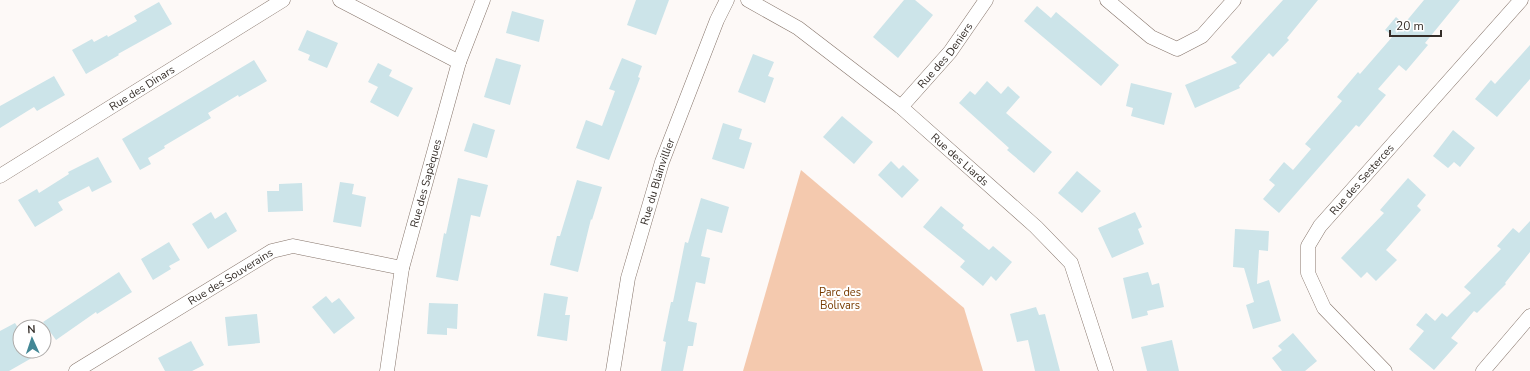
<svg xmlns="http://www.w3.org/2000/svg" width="1530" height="371" viewBox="0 0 1530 371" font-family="'Nunito Sans',sans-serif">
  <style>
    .green { fill: #f4c9ae }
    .building { fill: #cce4e9 }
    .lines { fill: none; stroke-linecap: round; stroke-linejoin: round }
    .street-casing { stroke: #86756b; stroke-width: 15 }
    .street { stroke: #fff; stroke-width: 14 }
    .labels { text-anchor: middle; stroke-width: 4; stroke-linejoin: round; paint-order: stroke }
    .street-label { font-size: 11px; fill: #342d28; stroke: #fff }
    .park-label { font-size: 11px; fill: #773a01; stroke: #fff }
  </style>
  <rect width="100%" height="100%" fill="#fdf9f7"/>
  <path class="green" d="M801,170L964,308L983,371H743Z"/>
  <g class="building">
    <path d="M636,0H669L656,35L627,25Z"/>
    <path d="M904,0H915L933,15L898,58L873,37Z"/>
    <path d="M1283,0H1318L1287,38L1289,40L1273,57L1269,53L1239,86L1240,88L1195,108L1185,85L1237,63L1231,57Z"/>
    <path d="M1424,0H1460L1425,43L1428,45L1406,71L1399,65L1378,89L1386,95L1359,127L1356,125L1279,213L1263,199L1275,185L1269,180L1284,162L1293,170L1311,149L1305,144L1342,101L1337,97L1358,72L1360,74L1393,36L1385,30L1396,17L1404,24Z"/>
    <path d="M159,2L172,24L118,54L119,55L86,74L72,50L92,39L94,42L107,35L108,37L137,21L134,16Z"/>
    <path d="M1037,6L1051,18L1056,12L1119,65L1101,86L1024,21Z"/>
    <path d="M512,11L544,20L539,42L506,33Z"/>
    <path d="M307,30L338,43L327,68L308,60L310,55L298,50Z"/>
    <path d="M1530,45V79L1497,117L1475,99L1491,80L1495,84Z"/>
    <path d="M753,54L774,62L768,76L774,78L765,103L738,92Z"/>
    <path d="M496,58L521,65L510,105L484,97Z"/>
    <path d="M622,58L642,66L638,77L640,78L609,160L576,148L586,120L602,126L615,91L609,89Z"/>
    <path d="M254,60L267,81L239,97L238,95L208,113L211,118L164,146L165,148L148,158L151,164L140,170L122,139Z"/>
    <path d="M378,63L392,70L389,76L413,88L398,117L370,102L378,87L368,82Z"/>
    <path d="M54,76L65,95L37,111L34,107L0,128V106Z"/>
    <path d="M987,81L1001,94L1008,86L1020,97L1006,113L1052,152L1034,173L1007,150L1009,148L959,103L970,91L975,95Z"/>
    <path d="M1131,83L1172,93L1164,125L1131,116L1133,108L1126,106Z"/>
    <path d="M842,116L873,142L854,164L823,137Z"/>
    <path d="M473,123L495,130L487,158L464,151Z"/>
    <path d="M723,123L742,129L739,139L752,143L744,169L712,159Z"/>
    <path d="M1453,130L1475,148L1460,167L1454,162L1448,168L1433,156Z"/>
    <path d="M98,157L112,182L92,192L89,186L58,202L63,210L35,227L18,200L37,189L39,193L69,174L68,172Z"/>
    <path d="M891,161L899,169L903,165L919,180L902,198L878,175Z"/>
    <path d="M1077,171L1101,191L1082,213L1058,193Z"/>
    <path d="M458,178L488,185L480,217L471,215L458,281L436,277L444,233L446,234Z"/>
    <path d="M1408,178L1426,195L1417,206L1421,210L1386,250L1397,260L1376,281L1367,272L1361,278L1341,258L1384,213L1380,210Z"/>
    <path d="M577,180L602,187L592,220L591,219L578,272L550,265L557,236H560Z"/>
    <path d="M340,182L354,184L352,194L366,197L361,227L333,222Z"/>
    <path d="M302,183L303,211L268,212L267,191H279V184Z"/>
    <path d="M701,198L729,207L722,233L707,229L701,256L710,258L705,284L696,282L688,321L697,323L693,346H688L683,371H661L666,342L663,341L671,302H673L685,242L688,243Z"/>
    <path d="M941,206L964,225L962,228L989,250L993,246L1012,262L996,281L991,276L983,286L960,267L965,261L923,227Z"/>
    <path d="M211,212L215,219L226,212L237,231L208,249L192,224Z"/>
    <path d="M1135,212L1142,227L1138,229L1144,244L1112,258L1098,228Z"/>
    <path d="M1530,221V252L1505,283L1506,284L1477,313L1474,311L1451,338L1458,343L1434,370L1409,349L1424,331L1416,325L1426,313L1435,321L1442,313L1447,317L1471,293L1464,287L1501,249L1497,246L1513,228L1519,233Z"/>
    <path d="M1235,229L1269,231L1268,251L1259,250L1257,284L1269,280L1281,321L1253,329L1246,305L1254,302L1244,268L1233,267Z"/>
    <path d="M169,242L180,260L169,266L171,269L153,280L141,259Z"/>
    <path d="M119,272L132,292L97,314L96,312L56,340L43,322Z"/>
    <path d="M1148,272L1152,285L1159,283L1164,307L1147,311L1148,315L1132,319L1123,278Z"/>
    <path d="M544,293L568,297L565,315H570L567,341L537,336Z"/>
    <path d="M326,296L332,303L339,298L355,318L334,334L312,307Z"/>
    <path d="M429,303L458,304L457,329L447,328V335L427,334Z"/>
    <path d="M1036,307L1039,315L1045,314L1060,371H1035L1028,340L1017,342L1010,314Z"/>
    <path d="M257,314L260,343L228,346L225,317Z"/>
    <path d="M15,323L20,331V351H44L9,371H0V331Z"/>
    <path d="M1293,333L1317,361L1305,371H1282L1272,358L1282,350L1278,346Z"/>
    <path d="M1172,340L1179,371H1147L1141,347Z"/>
    <path d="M191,341L204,365L192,371H165L158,358Z"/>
  </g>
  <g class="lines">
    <g class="street-casing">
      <g id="street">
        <path d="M340,0L459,62"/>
        <path id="s1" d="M748,0L798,28L901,107L1036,227L1071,263L1106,371"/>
        <path d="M1107,0L1151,37L1177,49L1202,36L1234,0"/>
        <path id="s2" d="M901,107L950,52L986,0"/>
        <path id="s3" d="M0,176L283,0"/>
        <path id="s4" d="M76,371L272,251L293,246L402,268"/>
        <path id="s5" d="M387,371L402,268L459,62L483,0"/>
        <path id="s6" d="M613,371L628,278L662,162L717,20L727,0"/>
        <path id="s7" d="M1385,371L1324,308L1308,273V246L1320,226L1521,0"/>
        <path d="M1483,371L1530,316"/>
      </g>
    </g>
    <use href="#street" class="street"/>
  </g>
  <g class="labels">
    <g class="street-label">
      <text dy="4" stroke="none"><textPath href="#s2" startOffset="68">Rue des Deniers</textPath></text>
      <text dy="4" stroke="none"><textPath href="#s3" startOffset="167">Rue des Dinars</textPath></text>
      <text dy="4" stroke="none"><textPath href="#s1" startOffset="266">Rue des Liards</textPath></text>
      <text dy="4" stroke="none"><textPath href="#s7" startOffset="239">Rue des Sesterces</textPath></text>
      <text dy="4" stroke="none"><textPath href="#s6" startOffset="195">Rue du Blainvillier</textPath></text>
      <text dy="4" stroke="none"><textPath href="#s5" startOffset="192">Rue des Sapèques</textPath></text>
      <text dy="4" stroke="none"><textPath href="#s4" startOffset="181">Rue des Souverains</textPath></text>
    </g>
    <g class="park-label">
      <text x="840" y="296">Parc des<tspan x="840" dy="13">Bolivars</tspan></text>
    </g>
  </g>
  <g transform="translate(32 339) rotate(357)"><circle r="19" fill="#ffffff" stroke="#aeaba9"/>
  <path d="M0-3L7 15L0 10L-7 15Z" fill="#438795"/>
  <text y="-6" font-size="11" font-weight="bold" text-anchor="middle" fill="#342d28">N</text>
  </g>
  <path d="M1390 30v6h51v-6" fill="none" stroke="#342d28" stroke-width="2"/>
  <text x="1396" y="30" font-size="12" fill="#342d28" stroke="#ffffff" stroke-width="3" paint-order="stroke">20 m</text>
</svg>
